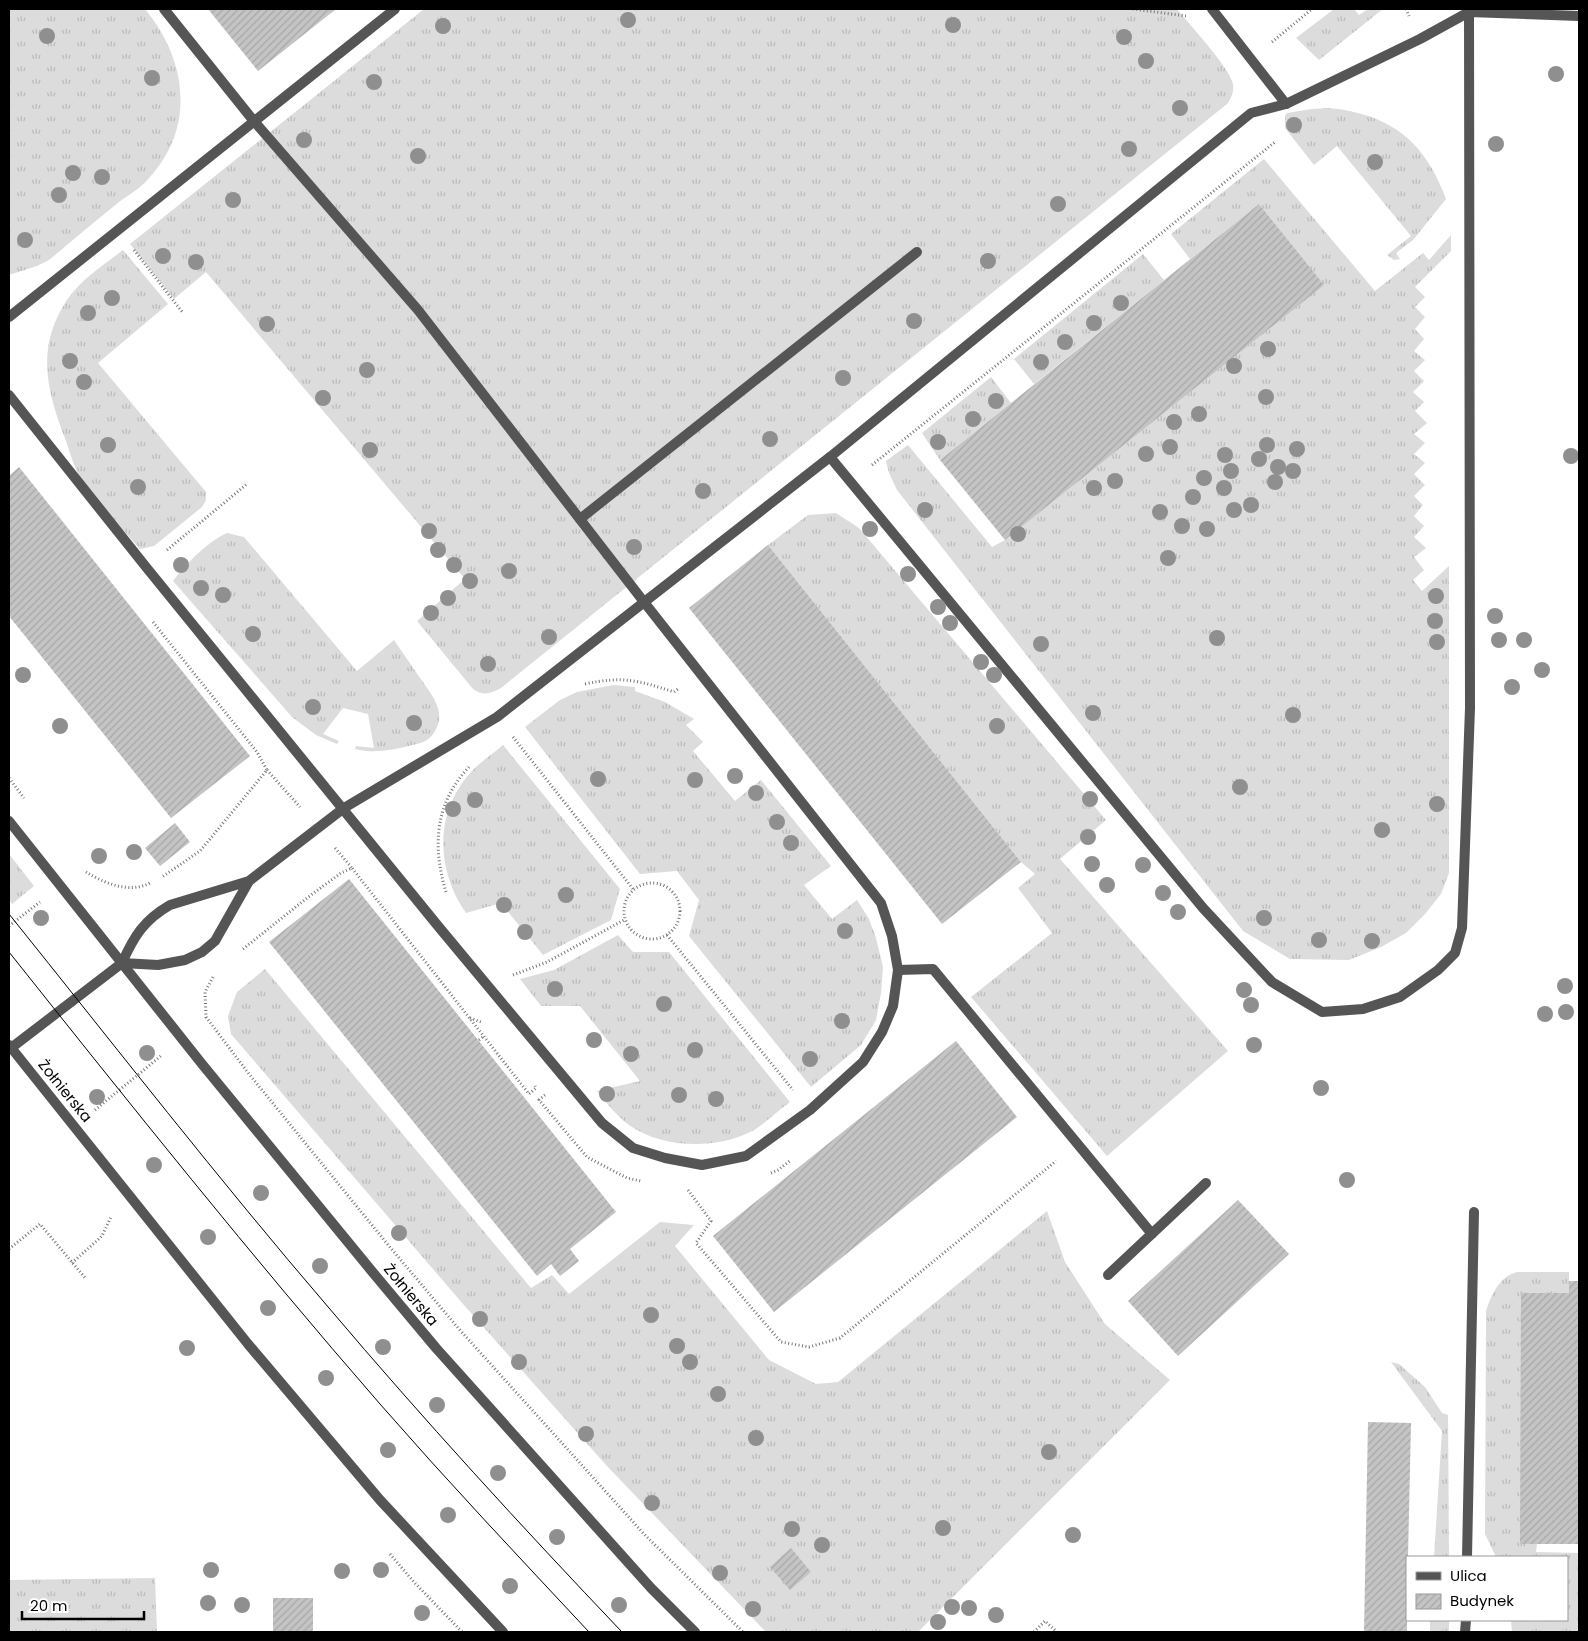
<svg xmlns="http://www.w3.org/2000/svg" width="1588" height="1641" viewBox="0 0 1588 1641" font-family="Poppins,sans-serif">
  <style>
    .grass { fill: url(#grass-tufts) }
    .building { fill: url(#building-hatch) }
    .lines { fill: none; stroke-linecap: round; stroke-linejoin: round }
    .path { stroke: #777; stroke-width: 3; stroke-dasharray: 1 2.5; stroke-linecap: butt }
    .service { stroke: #555; stroke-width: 10 }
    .pedestrian { stroke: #555; stroke-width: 10 }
    .minor { stroke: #555; stroke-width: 10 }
    .tertiary { stroke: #555; stroke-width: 10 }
    .tram { stroke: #000; stroke-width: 1 }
    .tree { fill: #8f8f8f }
    .labels { text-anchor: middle; stroke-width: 4; stroke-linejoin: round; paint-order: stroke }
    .street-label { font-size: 15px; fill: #000; stroke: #fff }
  </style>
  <defs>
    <pattern id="grass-tufts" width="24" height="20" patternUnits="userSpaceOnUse" patternTransform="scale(1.25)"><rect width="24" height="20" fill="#dcdcdc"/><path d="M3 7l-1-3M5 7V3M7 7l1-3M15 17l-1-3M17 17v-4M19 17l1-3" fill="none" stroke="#bbb"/></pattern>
    <pattern id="building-hatch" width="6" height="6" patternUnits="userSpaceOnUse" patternTransform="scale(1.25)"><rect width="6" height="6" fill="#c4c4c4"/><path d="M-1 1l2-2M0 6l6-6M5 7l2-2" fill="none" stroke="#a7a7a7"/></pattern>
  </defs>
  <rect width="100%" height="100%" fill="#fff"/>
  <g class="grass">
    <path d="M9,9H145C187,60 196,127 149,178C141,188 130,194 119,202C95,221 72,241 49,260L37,266L9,275Z"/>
    <path d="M424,9H1177C1188,23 1233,71 1233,85C1234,92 1231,99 1227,104L501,688C490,694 483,696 473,689L417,621L465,579L206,272L174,299L130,244Z"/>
    <path d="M1334,9H1354L1359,15L1368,9H1383L1319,60L1296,38Z"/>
    <path d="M1329,108C1390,114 1425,141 1446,199L1413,240L1396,253L1400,259L1394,260L1387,255L1411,236L1337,146L1314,165L1285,128V116L1287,113L1312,109Z"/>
    <path d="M1264,159L1375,291L1423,253L1429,260L1451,235V251L1415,287L1425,297L1415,307L1425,317L1415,329L1424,339L1414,351L1425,360L1414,371L1424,381L1413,392L1424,402L1415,411L1427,423L1414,434L1425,443L1414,454L1425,463L1414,474L1425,485L1414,496L1423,505L1414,516L1424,526L1414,537L1426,548L1414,557L1424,570L1413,580L1422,591L1449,566V873L1441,894L1425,914L1406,933L1381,947L1349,960L1290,959L1243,931L897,490L889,473L886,461L908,445L992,547L1005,540L1323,285L1259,204L1190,259L1171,234Z"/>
    <path d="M123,250L168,304L98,363L206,492V500L202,507L154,546L140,549C122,528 101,508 85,486C76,473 71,456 66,441C47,392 35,348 67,300C81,279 104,265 123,250Z"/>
    <path d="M1143,254L1164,280L1034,384L1014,359Z"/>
    <path d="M991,377L1011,403L940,460L922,433Z"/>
    <path d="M836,513L859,528L1106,820L1060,859L1228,1051L1107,1156L971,997L1052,933L1018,888L1035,874L1021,862L768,545L808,515Z"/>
    <path d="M227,533L244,537L357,671L394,640C402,652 410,663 418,675C428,690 447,710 436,729C431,740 423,743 412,745C393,750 374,754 355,749L356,746L374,748L368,714L343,708L323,734L339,741L337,744L316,735L292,717L173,581C185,565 208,541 227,533Z"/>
    <path d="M613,685L635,687V691L665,702L694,719L686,725L703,742L693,751L735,801L761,780L831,866L804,885L832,919L857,900L869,919L876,938L883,967L881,993L876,1020L861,1045L811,1087L689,936L699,900L677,871L640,874L525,727L560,700L577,692Z"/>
    <path d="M503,745L620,889L611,920L543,955L501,903L466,913C435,869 434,809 474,769C483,760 494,753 503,745Z"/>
    <path d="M9,854L34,886L12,904L9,899Z"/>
    <path d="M618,935L633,952H669L790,1102C777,1111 764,1125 750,1132C715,1150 661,1148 629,1125C616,1115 607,1104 597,1091L640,1081L580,1006H541L520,979L554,970Z"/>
    <path d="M265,969L531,1288L552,1275L569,1294L660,1222L694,1225L675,1246L769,1360L816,1384L838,1382L1047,1211L1065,1262L1105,1324L1170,1380L918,1632H766L606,1465L463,1304L231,1034L228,1016L237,992Z"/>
    <path d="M1517,1272H1569V1293L1536,1552L1579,1553V1632H1512L1511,1620H1567V1557H1496L1485,1534L1486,1312C1490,1296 1500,1276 1517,1272Z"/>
    <path d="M1391,1362L1399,1364L1425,1387L1442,1413L1448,1415L1449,1557H1434L1442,1431Z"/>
    <path d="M155,1578L157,1632H9V1580Z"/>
    <rect x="1430" y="1620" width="19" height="12"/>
  </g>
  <g class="building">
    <path d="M208,9H336L258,71Z"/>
    <path d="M1259,204L1324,285L1005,540L940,460Z"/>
    <path d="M19,467L250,756L171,818L9,616V476Z"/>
    <path d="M768,545L1021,862L942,924L689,608Z"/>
    <path d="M175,823L190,842L160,866L145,848Z"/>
    <path d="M349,879L616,1212L570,1249L579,1261L560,1276L551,1264L537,1276L269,942Z"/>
    <path d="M956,1041L1017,1117L774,1312L713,1236Z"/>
    <path d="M1238,1200L1289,1254L1178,1356L1128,1301Z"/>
    <path d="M1569,1281H1579V1544H1520L1521,1293H1569Z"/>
    <path d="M1368,1422L1411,1423L1408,1557H1407V1632H1364Z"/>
    <path d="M791,1548L811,1572L790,1590L770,1567Z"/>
    <path d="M273,1598H313V1630L311,1632H273Z"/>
  </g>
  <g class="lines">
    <g class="path">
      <path d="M1133,9L1186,16"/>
      <path d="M1406,9L1409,16"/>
      <path d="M1272,42L1312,9"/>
      <path d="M134,250L183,313"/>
      <path d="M872,465L1275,142"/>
      <path d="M167,550L247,484"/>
      <path d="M153,622L257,752L267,770L200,851L162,877"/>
      <path d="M585,684C623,676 637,680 674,692L679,688"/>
      <path d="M513,737L633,889"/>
      <path d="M267,770L300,807"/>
      <path d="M9,778L24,798"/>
      <path d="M335,848L352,868"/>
      <path d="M86,872C104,883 129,894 150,883"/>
      <circle cx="652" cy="911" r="28"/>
      <path d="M446,892C432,846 435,803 469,767"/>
      <path d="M9,926L40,902"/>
      <path d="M667,935L793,1090"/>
      <path d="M243,949L307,898L341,873L352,868L529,1094L536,1088L535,1086"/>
      <path d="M513,975L547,962L624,920"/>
      <path d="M213,977L205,992L206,1017L249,1074L389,1246L459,1329L644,1534L743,1632"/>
      <path d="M470,1018L481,1022"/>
      <path d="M479,1040L484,1036"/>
      <path d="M545,1095L539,1100L587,1157L627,1178L641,1181"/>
      <path d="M95,1110L162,1055"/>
      <path d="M771,1173L778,1170L791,1160"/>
      <path d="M688,1190L711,1221L696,1243L781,1342L809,1347L840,1338L1056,1161"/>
      <path d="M9,1249L40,1224L86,1279"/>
      <path d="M72,1263L102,1236L111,1217"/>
      <path d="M390,1554L414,1582L462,1632"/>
      <path d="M1034,1632L1045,1621L1057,1632"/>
    </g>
    <g class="service">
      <path d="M9,317L395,9"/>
      <path d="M9,395L146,567L438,926L602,1123L633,1148L665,1158L702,1165L746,1156L810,1110L863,1062L882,1032L893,1006L898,970L892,936L881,903L644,602L418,310L253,120L164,9"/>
      <path d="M830,457L1203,908L1272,982L1322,1012L1363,1009L1400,997L1438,970L1455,953L1462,928L1470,708L1469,9"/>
      <path d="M580,519L917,252"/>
      <path d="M249,881L215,941L202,952L185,960L158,965L122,963C134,936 144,920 170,905L249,881L344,808L497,717L830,457L1251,113L1286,104L1420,39L1469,12L1579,16"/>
      <path d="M898,970L933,969L1152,1234"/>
      <path d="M1108,1275L1206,1183"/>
      <path d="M1467,1557L1474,1212"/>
      <path d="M1465,1632L1466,1620"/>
    </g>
    <path class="pedestrian" d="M1212,9L1286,104"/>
    <path class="minor" d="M11,1048L122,963"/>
    <g class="tertiary">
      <path d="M9,821L202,1064L370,1269L436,1348L651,1588L695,1632"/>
      <path d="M9,1045L248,1344L380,1500L503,1632"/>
    </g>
    <g class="tram">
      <path d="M9,914C115,1046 219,1180 329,1308C423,1419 522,1527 622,1632"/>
      <path d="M9,952C130,1104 252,1257 380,1404C448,1482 519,1557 589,1632"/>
    </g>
  </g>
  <g class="tree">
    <circle cx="628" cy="20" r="8"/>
    <circle cx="953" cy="25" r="8"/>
    <circle cx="443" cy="26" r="8"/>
    <circle cx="47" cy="36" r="8"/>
    <circle cx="1124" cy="37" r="8"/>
    <circle cx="1146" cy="61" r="8"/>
    <circle cx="1556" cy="74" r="8"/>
    <circle cx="152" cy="78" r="8"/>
    <circle cx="374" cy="82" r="8"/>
    <circle cx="1180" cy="108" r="8"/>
    <circle cx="1294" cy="125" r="8"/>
    <circle cx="304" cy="140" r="8"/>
    <circle cx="1496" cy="144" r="8"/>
    <circle cx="1129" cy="149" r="8"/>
    <circle cx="418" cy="156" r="8"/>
    <circle cx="1375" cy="162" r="8"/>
    <circle cx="73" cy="173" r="8"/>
    <circle cx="102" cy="177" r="8"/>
    <circle cx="59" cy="195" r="8"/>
    <circle cx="233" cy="200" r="8"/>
    <circle cx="1058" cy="204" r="8"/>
    <circle cx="25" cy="240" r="8"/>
    <circle cx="163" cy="256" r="8"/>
    <circle cx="988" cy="261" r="8"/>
    <circle cx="196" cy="262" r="8"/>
    <circle cx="112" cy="298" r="8"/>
    <circle cx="1121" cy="303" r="8"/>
    <circle cx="88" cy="313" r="8"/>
    <circle cx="914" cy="321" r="8"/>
    <circle cx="1094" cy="323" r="8"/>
    <circle cx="267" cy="324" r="8"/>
    <circle cx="1065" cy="342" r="8"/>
    <circle cx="1268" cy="349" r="8"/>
    <circle cx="70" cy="361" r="8"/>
    <circle cx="1041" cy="362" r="8"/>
    <circle cx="1234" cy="366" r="8"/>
    <circle cx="367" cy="370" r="8"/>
    <circle cx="843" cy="378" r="8"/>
    <circle cx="84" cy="382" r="8"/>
    <circle cx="1266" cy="397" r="8"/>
    <circle cx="323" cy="398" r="8"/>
    <circle cx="996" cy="401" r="8"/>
    <circle cx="1199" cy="414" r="8"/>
    <circle cx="973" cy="419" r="8"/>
    <circle cx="1174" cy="422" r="8"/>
    <circle cx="770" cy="439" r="8"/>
    <circle cx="938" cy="442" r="8"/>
    <circle cx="108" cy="445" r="8"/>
    <circle cx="1267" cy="445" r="8"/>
    <circle cx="1170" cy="447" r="8"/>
    <circle cx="1297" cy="449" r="8"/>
    <circle cx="370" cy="450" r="8"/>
    <circle cx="1146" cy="454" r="8"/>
    <circle cx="1225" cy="455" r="8"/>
    <circle cx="1571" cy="456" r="8"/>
    <circle cx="1259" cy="459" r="8"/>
    <circle cx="1278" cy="467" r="8"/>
    <circle cx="1231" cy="471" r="8"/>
    <circle cx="1293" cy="471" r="8"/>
    <circle cx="1204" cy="478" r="8"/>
    <circle cx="1115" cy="481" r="8"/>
    <circle cx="1275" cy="482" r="8"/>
    <circle cx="138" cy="487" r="8"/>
    <circle cx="1094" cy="488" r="8"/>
    <circle cx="1224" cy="488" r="8"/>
    <circle cx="703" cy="491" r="8"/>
    <circle cx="1193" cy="497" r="8"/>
    <circle cx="1251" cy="505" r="8"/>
    <circle cx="925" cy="510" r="8"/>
    <circle cx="1234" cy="510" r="8"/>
    <circle cx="1160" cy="512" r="8"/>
    <circle cx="1182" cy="526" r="8"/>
    <circle cx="870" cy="529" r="8"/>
    <circle cx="1207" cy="529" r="8"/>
    <circle cx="429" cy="531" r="8"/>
    <circle cx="1018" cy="534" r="8"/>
    <circle cx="634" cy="547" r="8"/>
    <circle cx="438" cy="550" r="8"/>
    <circle cx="1168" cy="558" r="8"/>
    <circle cx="181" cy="565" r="8"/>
    <circle cx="454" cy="565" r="8"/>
    <circle cx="509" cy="571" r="8"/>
    <circle cx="908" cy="574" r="8"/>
    <circle cx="470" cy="581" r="8"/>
    <circle cx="201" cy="588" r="8"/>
    <circle cx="223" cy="595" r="8"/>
    <circle cx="1436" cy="596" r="8"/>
    <circle cx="448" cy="598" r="8"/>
    <circle cx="938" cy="607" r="8"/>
    <circle cx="431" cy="613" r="8"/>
    <circle cx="1495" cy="616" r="8"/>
    <circle cx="1435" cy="621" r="8"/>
    <circle cx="950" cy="623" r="8"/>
    <circle cx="253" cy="634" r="8"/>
    <circle cx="549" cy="637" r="8"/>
    <circle cx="1217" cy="638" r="8"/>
    <circle cx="1499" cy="640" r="8"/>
    <circle cx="1524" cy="640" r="8"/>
    <circle cx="1437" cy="642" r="8"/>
    <circle cx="1041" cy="644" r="8"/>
    <circle cx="981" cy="662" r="8"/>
    <circle cx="488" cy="664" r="8"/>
    <circle cx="1542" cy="670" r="8"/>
    <circle cx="23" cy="675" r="8"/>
    <circle cx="994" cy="675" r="8"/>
    <circle cx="1512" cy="687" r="8"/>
    <circle cx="313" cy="707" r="8"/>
    <circle cx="1093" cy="713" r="8"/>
    <circle cx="1293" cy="715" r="8"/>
    <circle cx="414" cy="723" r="8"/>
    <circle cx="60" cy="726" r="8"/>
    <circle cx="997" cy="726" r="8"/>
    <circle cx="735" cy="776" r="8"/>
    <circle cx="598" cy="779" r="8"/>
    <circle cx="695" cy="780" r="8"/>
    <circle cx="1240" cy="787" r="8"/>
    <circle cx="756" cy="793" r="8"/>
    <circle cx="1090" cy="799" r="8"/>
    <circle cx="475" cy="800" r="8"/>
    <circle cx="1437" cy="804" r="8"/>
    <circle cx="453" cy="809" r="8"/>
    <circle cx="777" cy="822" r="8"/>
    <circle cx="1382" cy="830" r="8"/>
    <circle cx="1088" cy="837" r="8"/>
    <circle cx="791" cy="843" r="8"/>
    <circle cx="134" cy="852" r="8"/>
    <circle cx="99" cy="856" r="8"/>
    <circle cx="1092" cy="864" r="8"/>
    <circle cx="1143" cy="865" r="8"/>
    <circle cx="1107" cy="885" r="8"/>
    <circle cx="1163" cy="893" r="8"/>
    <circle cx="566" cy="895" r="8"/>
    <circle cx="504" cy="905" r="8"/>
    <circle cx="1178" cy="912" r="8"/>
    <circle cx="41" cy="918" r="8"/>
    <circle cx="1264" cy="918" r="8"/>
    <circle cx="845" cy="931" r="8"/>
    <circle cx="525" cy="932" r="8"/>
    <circle cx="1319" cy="940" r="8"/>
    <circle cx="1372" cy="941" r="8"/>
    <circle cx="1565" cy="986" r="8"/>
    <circle cx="555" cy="989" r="8"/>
    <circle cx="1244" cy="990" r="8"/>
    <circle cx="664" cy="1004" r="8"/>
    <circle cx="1251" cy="1005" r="8"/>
    <circle cx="1566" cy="1012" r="8"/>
    <circle cx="1545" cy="1014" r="8"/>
    <circle cx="842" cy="1021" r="8"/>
    <circle cx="594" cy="1040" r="8"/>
    <circle cx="1254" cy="1045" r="8"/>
    <circle cx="695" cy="1050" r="8"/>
    <circle cx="147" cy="1053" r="8"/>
    <circle cx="631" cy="1054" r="8"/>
    <circle cx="810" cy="1059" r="8"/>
    <circle cx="1321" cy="1088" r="8"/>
    <circle cx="607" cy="1094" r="8"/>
    <circle cx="679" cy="1095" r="8"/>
    <circle cx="97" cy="1097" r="8"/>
    <circle cx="716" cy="1099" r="8"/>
    <circle cx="154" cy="1165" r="8"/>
    <circle cx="1347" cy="1180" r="8"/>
    <circle cx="261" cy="1193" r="8"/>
    <circle cx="399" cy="1233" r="8"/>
    <circle cx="208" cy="1237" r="8"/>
    <circle cx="320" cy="1266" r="8"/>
    <circle cx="268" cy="1308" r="8"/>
    <circle cx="651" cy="1315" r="8"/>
    <circle cx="480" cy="1319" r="8"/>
    <circle cx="677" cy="1346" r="8"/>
    <circle cx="383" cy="1347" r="8"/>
    <circle cx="187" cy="1348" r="8"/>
    <circle cx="519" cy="1362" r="8"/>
    <circle cx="690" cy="1362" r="8"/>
    <circle cx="326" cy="1378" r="8"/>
    <circle cx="718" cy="1394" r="8"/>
    <circle cx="437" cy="1405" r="8"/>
    <circle cx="586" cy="1434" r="8"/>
    <circle cx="756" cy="1438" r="8"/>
    <circle cx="388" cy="1450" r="8"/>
    <circle cx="1049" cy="1452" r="8"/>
    <circle cx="498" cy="1473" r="8"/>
    <circle cx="652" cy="1503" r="8"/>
    <circle cx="448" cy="1515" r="8"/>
    <circle cx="943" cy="1528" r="8"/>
    <circle cx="792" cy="1529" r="8"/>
    <circle cx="1073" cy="1535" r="8"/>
    <circle cx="557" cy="1537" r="8"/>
    <circle cx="822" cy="1545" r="8"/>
    <circle cx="211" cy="1570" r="8"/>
    <circle cx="381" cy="1570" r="8"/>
    <circle cx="342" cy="1571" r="8"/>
    <circle cx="720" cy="1573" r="8"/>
    <circle cx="510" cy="1586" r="8"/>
    <circle cx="208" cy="1603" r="8"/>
    <circle cx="242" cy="1605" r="8"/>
    <circle cx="619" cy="1605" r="8"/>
    <circle cx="952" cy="1607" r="8"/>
    <circle cx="969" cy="1608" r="8"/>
    <circle cx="753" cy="1609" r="8"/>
    <circle cx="422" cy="1613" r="8"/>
    <circle cx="996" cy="1615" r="8"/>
    <circle cx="938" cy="1622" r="8"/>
  </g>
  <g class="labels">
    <g class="street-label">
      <text transform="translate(65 1091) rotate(51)" y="5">Żołnierska</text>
      <text transform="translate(411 1295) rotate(50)" y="5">Żołnierska</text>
    </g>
  </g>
  <rect width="1588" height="1641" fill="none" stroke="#000000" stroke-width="20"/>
  <rect x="1406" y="1556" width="162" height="65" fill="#ffffff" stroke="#999999"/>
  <rect x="1416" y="1572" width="25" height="8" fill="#555555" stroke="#999999"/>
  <text x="1450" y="1581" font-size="15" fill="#000000">Ulica</text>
  <rect x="1416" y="1594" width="25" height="15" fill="url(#building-hatch)" stroke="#999999"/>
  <text x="1450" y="1606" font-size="15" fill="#000000">Budynek</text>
  <path d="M22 1611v8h122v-8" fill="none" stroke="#000000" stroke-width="2.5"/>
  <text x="30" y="1611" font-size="15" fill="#000000" stroke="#ffffff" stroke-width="4" paint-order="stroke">20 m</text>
</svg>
